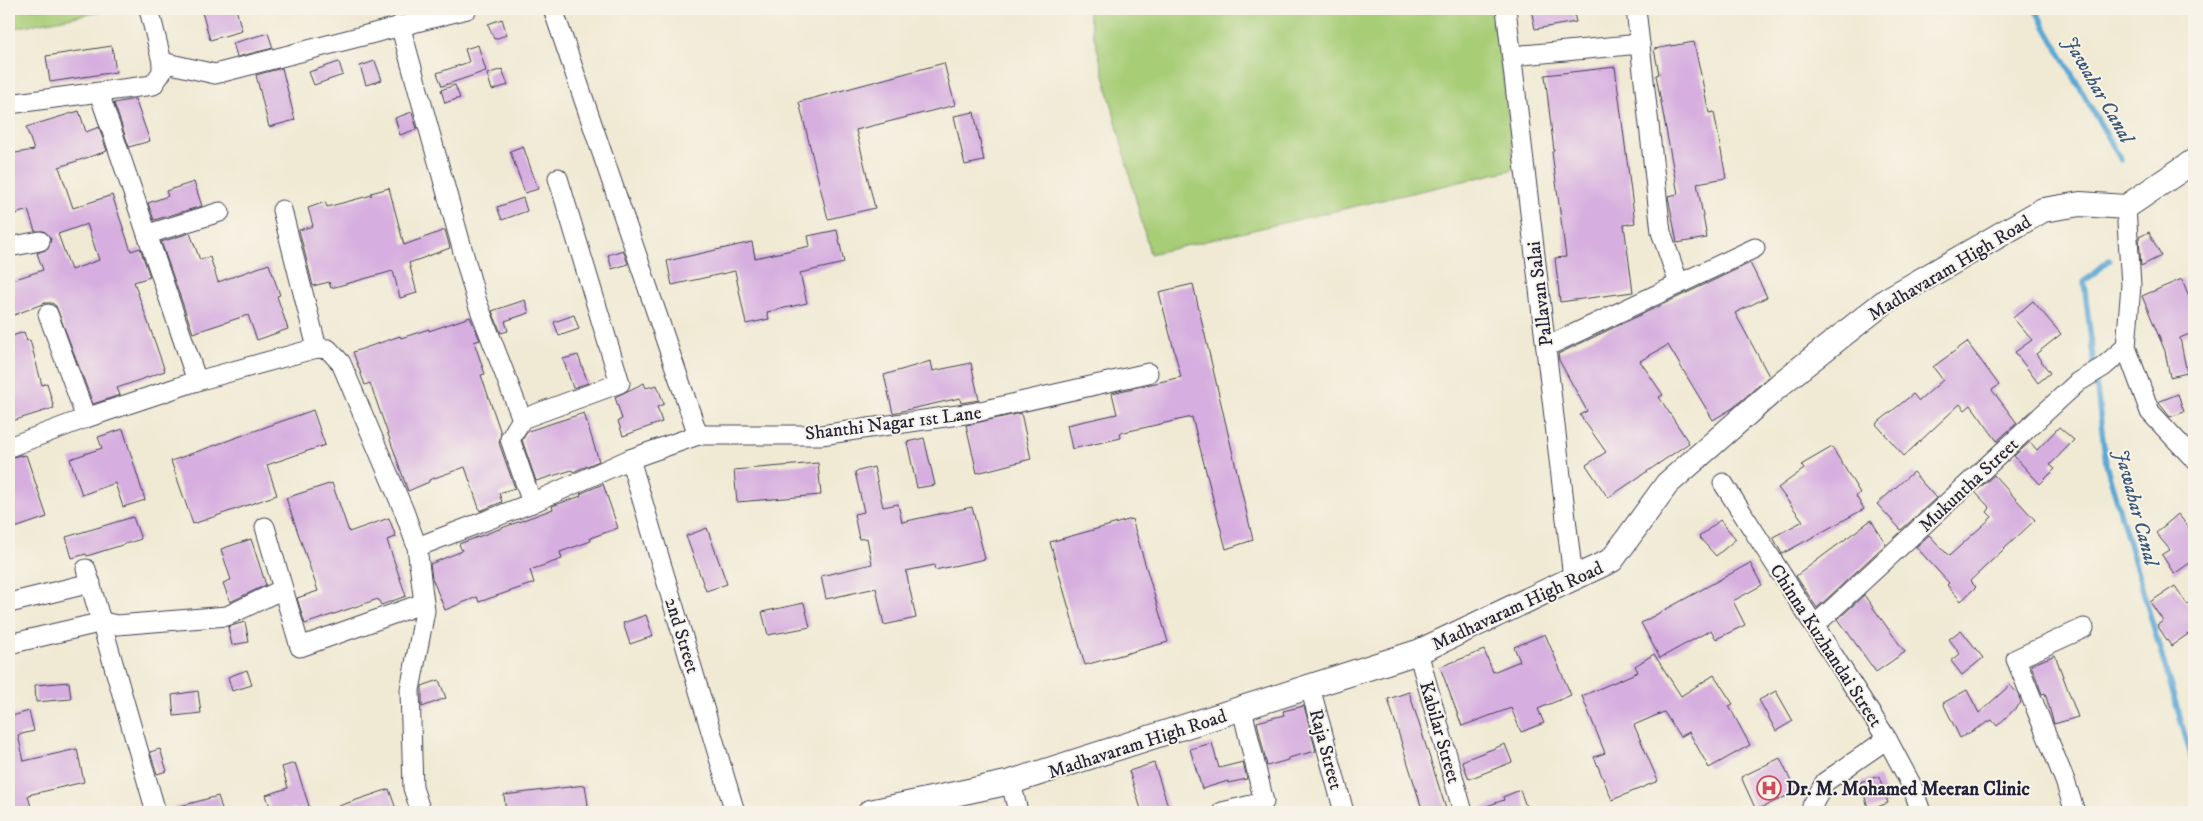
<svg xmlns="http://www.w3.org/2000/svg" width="2203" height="821" viewBox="0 0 2203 821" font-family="'IM FELL DW Pica',serif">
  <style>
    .green { fill: #a7cd77; stroke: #647859 }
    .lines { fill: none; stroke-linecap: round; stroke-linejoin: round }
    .stream { stroke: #5ba7d4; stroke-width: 5.5 }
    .building { fill: #d6aedf; fill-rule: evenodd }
    .minor-casing { stroke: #414052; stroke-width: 21 }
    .major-casing { stroke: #414052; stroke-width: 26 }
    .minor { stroke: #fff; stroke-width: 19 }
    .major { stroke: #fff; stroke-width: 24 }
    .labels { text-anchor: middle; stroke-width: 4; stroke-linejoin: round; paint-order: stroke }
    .street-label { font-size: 19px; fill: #22223b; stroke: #f7f3e8 }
    .poi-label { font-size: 19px; font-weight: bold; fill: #22223b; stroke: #f7f3e8; text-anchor: start }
    .water-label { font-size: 20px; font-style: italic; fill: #395778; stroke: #f7f3e8 }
  </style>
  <rect width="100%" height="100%" fill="#f7f3e8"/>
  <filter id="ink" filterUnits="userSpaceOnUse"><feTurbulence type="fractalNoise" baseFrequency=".02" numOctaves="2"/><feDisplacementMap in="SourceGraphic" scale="10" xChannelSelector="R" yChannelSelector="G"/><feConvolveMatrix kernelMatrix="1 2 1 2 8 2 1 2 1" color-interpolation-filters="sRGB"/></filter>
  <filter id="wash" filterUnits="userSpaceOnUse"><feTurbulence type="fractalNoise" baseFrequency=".0096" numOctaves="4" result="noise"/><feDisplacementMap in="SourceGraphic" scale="20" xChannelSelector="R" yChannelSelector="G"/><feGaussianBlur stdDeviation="1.12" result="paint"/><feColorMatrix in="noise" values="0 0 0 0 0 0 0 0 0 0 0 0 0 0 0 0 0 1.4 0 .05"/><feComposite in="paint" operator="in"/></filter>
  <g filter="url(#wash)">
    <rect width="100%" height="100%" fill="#f0ead4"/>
    <g class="green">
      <path d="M9,9H116L9,29Z"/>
      <path d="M1087,9H1494L1515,169L1150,254Z"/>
    </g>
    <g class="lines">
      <g class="stream">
        <path d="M2035,9L2121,160"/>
        <path d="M2109,260L2084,282L2106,464L2194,766"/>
      </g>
    </g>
    <g id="blocks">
      <g class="building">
        <path d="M201,9H236L242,31L210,40Z"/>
        <path d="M1531,9H1573L1576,22L1535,29Z"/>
        <path d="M502,19L507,35L494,39L488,24Z"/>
        <path d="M268,33L273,48L237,57L233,43Z"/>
        <path d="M1694,42L1709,113L1714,112L1726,178L1697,183L1707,238L1677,243L1668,196L1678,194L1656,75L1659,74L1654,49Z"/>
        <path d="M478,45L486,71L442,86L437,73L469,62L465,49Z"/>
        <path d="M112,46L116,72L50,82L46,56Z"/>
        <path d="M375,61L382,80L366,85L360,66Z"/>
        <path d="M339,62L343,75L314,85L309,72Z"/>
        <path d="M944,63L955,105L856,130L875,208L828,219L799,102Z"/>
        <path d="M1615,67L1635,223L1624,225L1633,292L1560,302L1555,258L1566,257L1552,152L1554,151L1545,75Z"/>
        <path d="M282,68L295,120L269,127L256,75Z"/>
        <path d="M502,69L508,85L492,90L487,74Z"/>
        <path d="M455,85L460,98L445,103L441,90Z"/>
        <path d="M135,99L150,141L129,147L114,103Z"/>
        <path d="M79,111L86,132L99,127L107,151L59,167L73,208L112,195L131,251L140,248L150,277L134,282L165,371L117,388L120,395L93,404L56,306L52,303H45L14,315L9,298V281L43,270L37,253L48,249L51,239L44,231H35L28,210L9,216V154L34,150L26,127ZM87,224L99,260L71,270L58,234Z"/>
        <path d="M412,112L417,129L400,135L395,118Z"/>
        <path d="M974,112L984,161L965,165L954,116Z"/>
        <path d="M523,146L538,189L525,193L510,151Z"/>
        <path d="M194,182L202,206L154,220L148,203L168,196L166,191Z"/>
        <path d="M389,188L404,245L445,230L450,248L409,263L417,293L400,298L393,271L331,288L329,282L313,286L299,230L313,226L308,208L325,202L327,207L372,195L371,193Z"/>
        <path d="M523,198L527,211L502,220L497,207Z"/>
        <path d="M837,230L844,263L800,273L807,303L767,312L769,319L746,324L735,271L672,285L667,261L752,242L755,258L810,246L808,236Z"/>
        <path d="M2149,232L2161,256L2141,266L2139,237Z"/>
        <path d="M190,233L200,260L210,257L218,282L269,264L280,295L277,296L288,329L257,340L248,315L193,333L161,242Z"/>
        <path d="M623,250L628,264L612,269L608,255Z"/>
        <path d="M1750,263L1767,297L1735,313L1769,376L1733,408L1713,420L1668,345L1640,361L1663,395L1659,397L1689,443L1608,498L1586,465L1606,452L1580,415L1587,411L1559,360L1558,354Z"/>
        <path d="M2182,279L2194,309V332L2180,338L2187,373L2170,377L2165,351L2142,296Z"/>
        <path d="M1193,284L1253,540L1226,549L1192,417L1120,433L1121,438L1072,449L1067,425L1117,414L1112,393L1181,377L1159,292Z"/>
        <path d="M525,300L529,313L505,321L508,331L501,333L492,311Z"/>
        <path d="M2033,301L2061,334L2036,354L2050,373L2038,383L2015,352L2032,340L2013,318Z"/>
        <path d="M574,315L579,329L559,336L554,322Z"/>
        <path d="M470,317L480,340L474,342L485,374L481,375L501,433L499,443L515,488L499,493L502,502L480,511L465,467L429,480V482L408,491L370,383L365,385L353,352L400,336L401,338L429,329V331Z"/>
        <path d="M24,332L27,341L30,340L42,385L47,383L54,408L9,422V337Z"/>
        <path d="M1967,342L1999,385L1992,390L2017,423L1997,441L1971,405L1965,410L1960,404L1904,456L1876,424L1913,394L1919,401L1943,380L1933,367Z"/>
        <path d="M578,355L588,383L573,388L563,359Z"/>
        <path d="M931,361L933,371L971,363L979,400L961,403L960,398L893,413L884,375Z"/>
        <path d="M644,383L646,388L657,385L664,404L657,407L662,422L623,436L618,421L622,419L615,397Z"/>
        <path d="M2178,394L2184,412L2170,417L2158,402Z"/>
        <path d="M313,410L325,445L267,465L277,495L193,524L171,461Z"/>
        <path d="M584,413L599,461L573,472L572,470L536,481L522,440L528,431Z"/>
        <path d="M1021,413L1031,459L977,473L966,425Z"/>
        <path d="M2059,427L2074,440L2050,465L2055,469L2040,484L2014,456L2030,442L2037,450Z"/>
        <path d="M123,429L145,500L123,507L115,483L82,495L70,459L102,448L98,437Z"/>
        <path d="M924,438L935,485L917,488L907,442Z"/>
        <path d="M1832,447L1860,493L1856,496L1864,509L1782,554L1773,537L1803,521L1778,488L1804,469L1801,465Z"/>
        <path d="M21,455V456L26,455L47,517L9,530V458Z"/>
        <path d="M818,463L821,495L737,502L734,470Z"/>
        <path d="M874,467L883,507L898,504L902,522L972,507L985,559L935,570L934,565L906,571L916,618L884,625L876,588L826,599L821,576L872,564L867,538L859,539L854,514L864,512L855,472Z"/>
        <path d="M1913,472L1936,498L1901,530L1877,504Z"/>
        <path d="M1994,475L2035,520L1970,581L1976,587L1961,601L1947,585L1949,583L1916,547L1929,535L1949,556L1992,517L1987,512L1990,508L1975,492Z"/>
        <path d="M332,483L349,532L389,518L396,537L387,540L406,596L381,605L378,599L305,624L297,598L318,591L286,498Z"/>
        <path d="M603,484L618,528L590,538L591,541L560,552L562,559L530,570L534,583L479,602L477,597L445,610L432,578L430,564L462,551L459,544L553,509L552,506L581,496L580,494Z"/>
        <path d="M2178,514L2194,534V560L2174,574L2162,555L2170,550L2156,533Z"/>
        <path d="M133,517L141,539L87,556L86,554L72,558L66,537Z"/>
        <path d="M1132,519L1168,642L1085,665L1050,542Z"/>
        <path d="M1720,520L1736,539L1716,556L1699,537Z"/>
        <path d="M1871,520L1886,544L1817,608L1796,576Z"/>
        <path d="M707,528L727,584L706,591L686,536Z"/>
        <path d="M251,539L266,585L230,602L223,583L231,580L221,549Z"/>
        <path d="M1750,563L1762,585L1733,601L1745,625L1716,639L1711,630L1660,658L1641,623Z"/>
        <path d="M2175,586L2187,604L2194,599V630L2171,646L2157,625L2163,621L2150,602Z"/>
        <path d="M1864,595L1905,652L1876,672L1838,619Z"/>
        <path d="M804,603L810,627L768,635L762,612Z"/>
        <path d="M646,615L653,636L630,644L623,623Z"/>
        <path d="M245,622L249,642L232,645L228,627Z"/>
        <path d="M1961,630L1983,658L1962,675L1951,661L1960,654L1949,639Z"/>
        <path d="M1545,634L1571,695L1538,709L1544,723L1521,732L1511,708L1462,726L1440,667L1484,650L1493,672L1520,661L1514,647Z"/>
        <path d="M1654,654L1681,696L1714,675L1733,704L1729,706L1750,745L1709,768L1689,732L1680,737L1664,712L1634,725L1658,781L1612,800L1594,757L1605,753L1582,696L1638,672L1635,666Z"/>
        <path d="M2055,655L2078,717L2054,724L2045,693L2042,694L2031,665Z"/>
        <path d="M247,670L252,685L232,691L228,677Z"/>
        <path d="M439,680L446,698L422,707V686Z"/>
        <path d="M69,682L71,699L36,702L35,685Z"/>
        <path d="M2010,685L2018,694L2021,703L1997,726L1992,720L1960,738L1943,703L1967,690L1979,713Z"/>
        <path d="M198,691L201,713L174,716L172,695Z"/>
        <path d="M1776,691L1793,721L1776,731L1759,700Z"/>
        <path d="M1409,692L1447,812H1423L1388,699Z"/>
        <path d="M1304,706L1316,751L1288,758V760L1267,766L1257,722L1284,715L1283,711Z"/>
        <path d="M29,711L34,731L18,735L24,761L77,749L84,782L28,795L32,812H9V717Z"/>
        <path d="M1212,743L1219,768L1243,762L1247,779L1228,783V781L1202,789L1190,749Z"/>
        <path d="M1505,744L1512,762L1469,779L1462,761Z"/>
        <path d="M160,749L167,771L157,774L150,752Z"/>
        <path d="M1780,758L1796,792L1756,810L1741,777Z"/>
        <path d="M295,763L309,806L296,811L295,808L283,812H272L266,795L288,788L282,767Z"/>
        <path d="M1154,763L1170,812H1142L1129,771Z"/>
        <path d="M1879,776L1888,803L1869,810L1860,782Z"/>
        <path d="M585,785L589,812H506L504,795Z"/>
        <path d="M389,789L397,812H328L327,810Z"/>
        <path d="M1520,790L1528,812H1475V810L1504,800L1503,797Z"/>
        <path d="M218,796L223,812H174L173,808Z"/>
      </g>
    </g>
  </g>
  <g filter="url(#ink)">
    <use href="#blocks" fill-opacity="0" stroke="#414052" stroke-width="1"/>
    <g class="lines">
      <g class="minor-casing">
        <g id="minor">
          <path d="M553,9L698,435"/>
          <path d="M1506,9L1573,578"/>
          <path d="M1636,9L1661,232L1679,284"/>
          <path d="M400,25L477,302L522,419"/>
          <path d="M1512,56L1640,44"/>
          <path d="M162,62L215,74L467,9"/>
          <path d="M99,93L197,381L317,348L328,349L341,363L404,511L417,547L425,611L410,690L413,788L421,812"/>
          <path d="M9,104L153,85L162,72V62L149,9"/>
          <path d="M2126,207L2131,285L2126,347L2150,412L2194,459"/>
          <path d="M282,210L317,348"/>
          <path d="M148,234L220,212"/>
          <path d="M9,247L40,241"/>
          <path d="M48,314L86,418"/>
          <path d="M1546,347L1755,248"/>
          <path d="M9,447L86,418L197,381"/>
          <path d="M630,459L735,812"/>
          <path d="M1723,483L1887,739L1912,786L1921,812"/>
          <path d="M532,503L510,439L522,419L620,383L558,178"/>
          <path d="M265,527L300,647L424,603"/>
          <path d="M417,547L532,503L630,459L698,435H821L972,413L1148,373"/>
          <path d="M86,569L156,812"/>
          <path d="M9,603L91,583"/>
          <path d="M1814,626L2078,382L2103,367L2126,347"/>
          <path d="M9,644L103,622L117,625L227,616L283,589"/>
          <path d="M1418,652L1463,812"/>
          <path d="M1310,687L1344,812"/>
          <path d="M1011,782L1018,812"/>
          <path d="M1222,812L1264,802L1242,709"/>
          <path d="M1814,812L1812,806L1825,782L1887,739"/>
          <path d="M2075,812L2065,781L2016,659L2084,628"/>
        </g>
      </g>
      <g class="major-casing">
        <path id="major" d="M870,812L1011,782L1418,652L1612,560L1667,484L1783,382L1887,300L2043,210L2080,204L2126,207L2194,161"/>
      </g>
      <use href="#minor" class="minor"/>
      <use href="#major" class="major"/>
    </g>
  </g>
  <defs>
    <g id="hospital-ring" transform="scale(1.25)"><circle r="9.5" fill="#f7f3e8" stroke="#d1495b" stroke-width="1.5"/><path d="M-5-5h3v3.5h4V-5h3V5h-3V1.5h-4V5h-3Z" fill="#d1495b"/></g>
  </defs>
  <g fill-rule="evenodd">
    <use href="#hospital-ring" x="1769" y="788"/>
  </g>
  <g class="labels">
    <g class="street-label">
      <text transform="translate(1949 267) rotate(-31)" y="7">Madhavaram High Road</text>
      <text transform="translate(1539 294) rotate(-97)" y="7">Pallavan Salai</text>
      <text transform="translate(893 422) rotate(-7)" y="7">Shanthi Nagar 1st Lane</text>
      <text transform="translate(1968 484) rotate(-43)" y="7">Mukuntha Street</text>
      <text transform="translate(1517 605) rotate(-25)" y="7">Madhavaram High Road</text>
      <text transform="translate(683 635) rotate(73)" y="7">2nd Street</text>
      <text transform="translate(1827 645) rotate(57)" y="7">Chinna Kuzhandai Street</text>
      <text transform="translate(1441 732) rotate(74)" y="7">Kabilar Street</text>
      <text transform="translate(1137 743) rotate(-18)" y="7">Madhavaram High Road</text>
      <text transform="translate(1327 749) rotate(75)" y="7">Raja Street</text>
    </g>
    <g class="poi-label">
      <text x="1786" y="795">Dr. M. Mohamed Meeran Clinic</text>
    </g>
    <g class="water-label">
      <text transform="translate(2099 89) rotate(60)" y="7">Jawahar Canal</text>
      <text transform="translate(2137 507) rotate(75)" y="7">Jawahar Canal</text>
    </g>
  </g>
  <rect width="2203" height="821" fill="none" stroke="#f7f3e8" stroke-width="30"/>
</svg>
